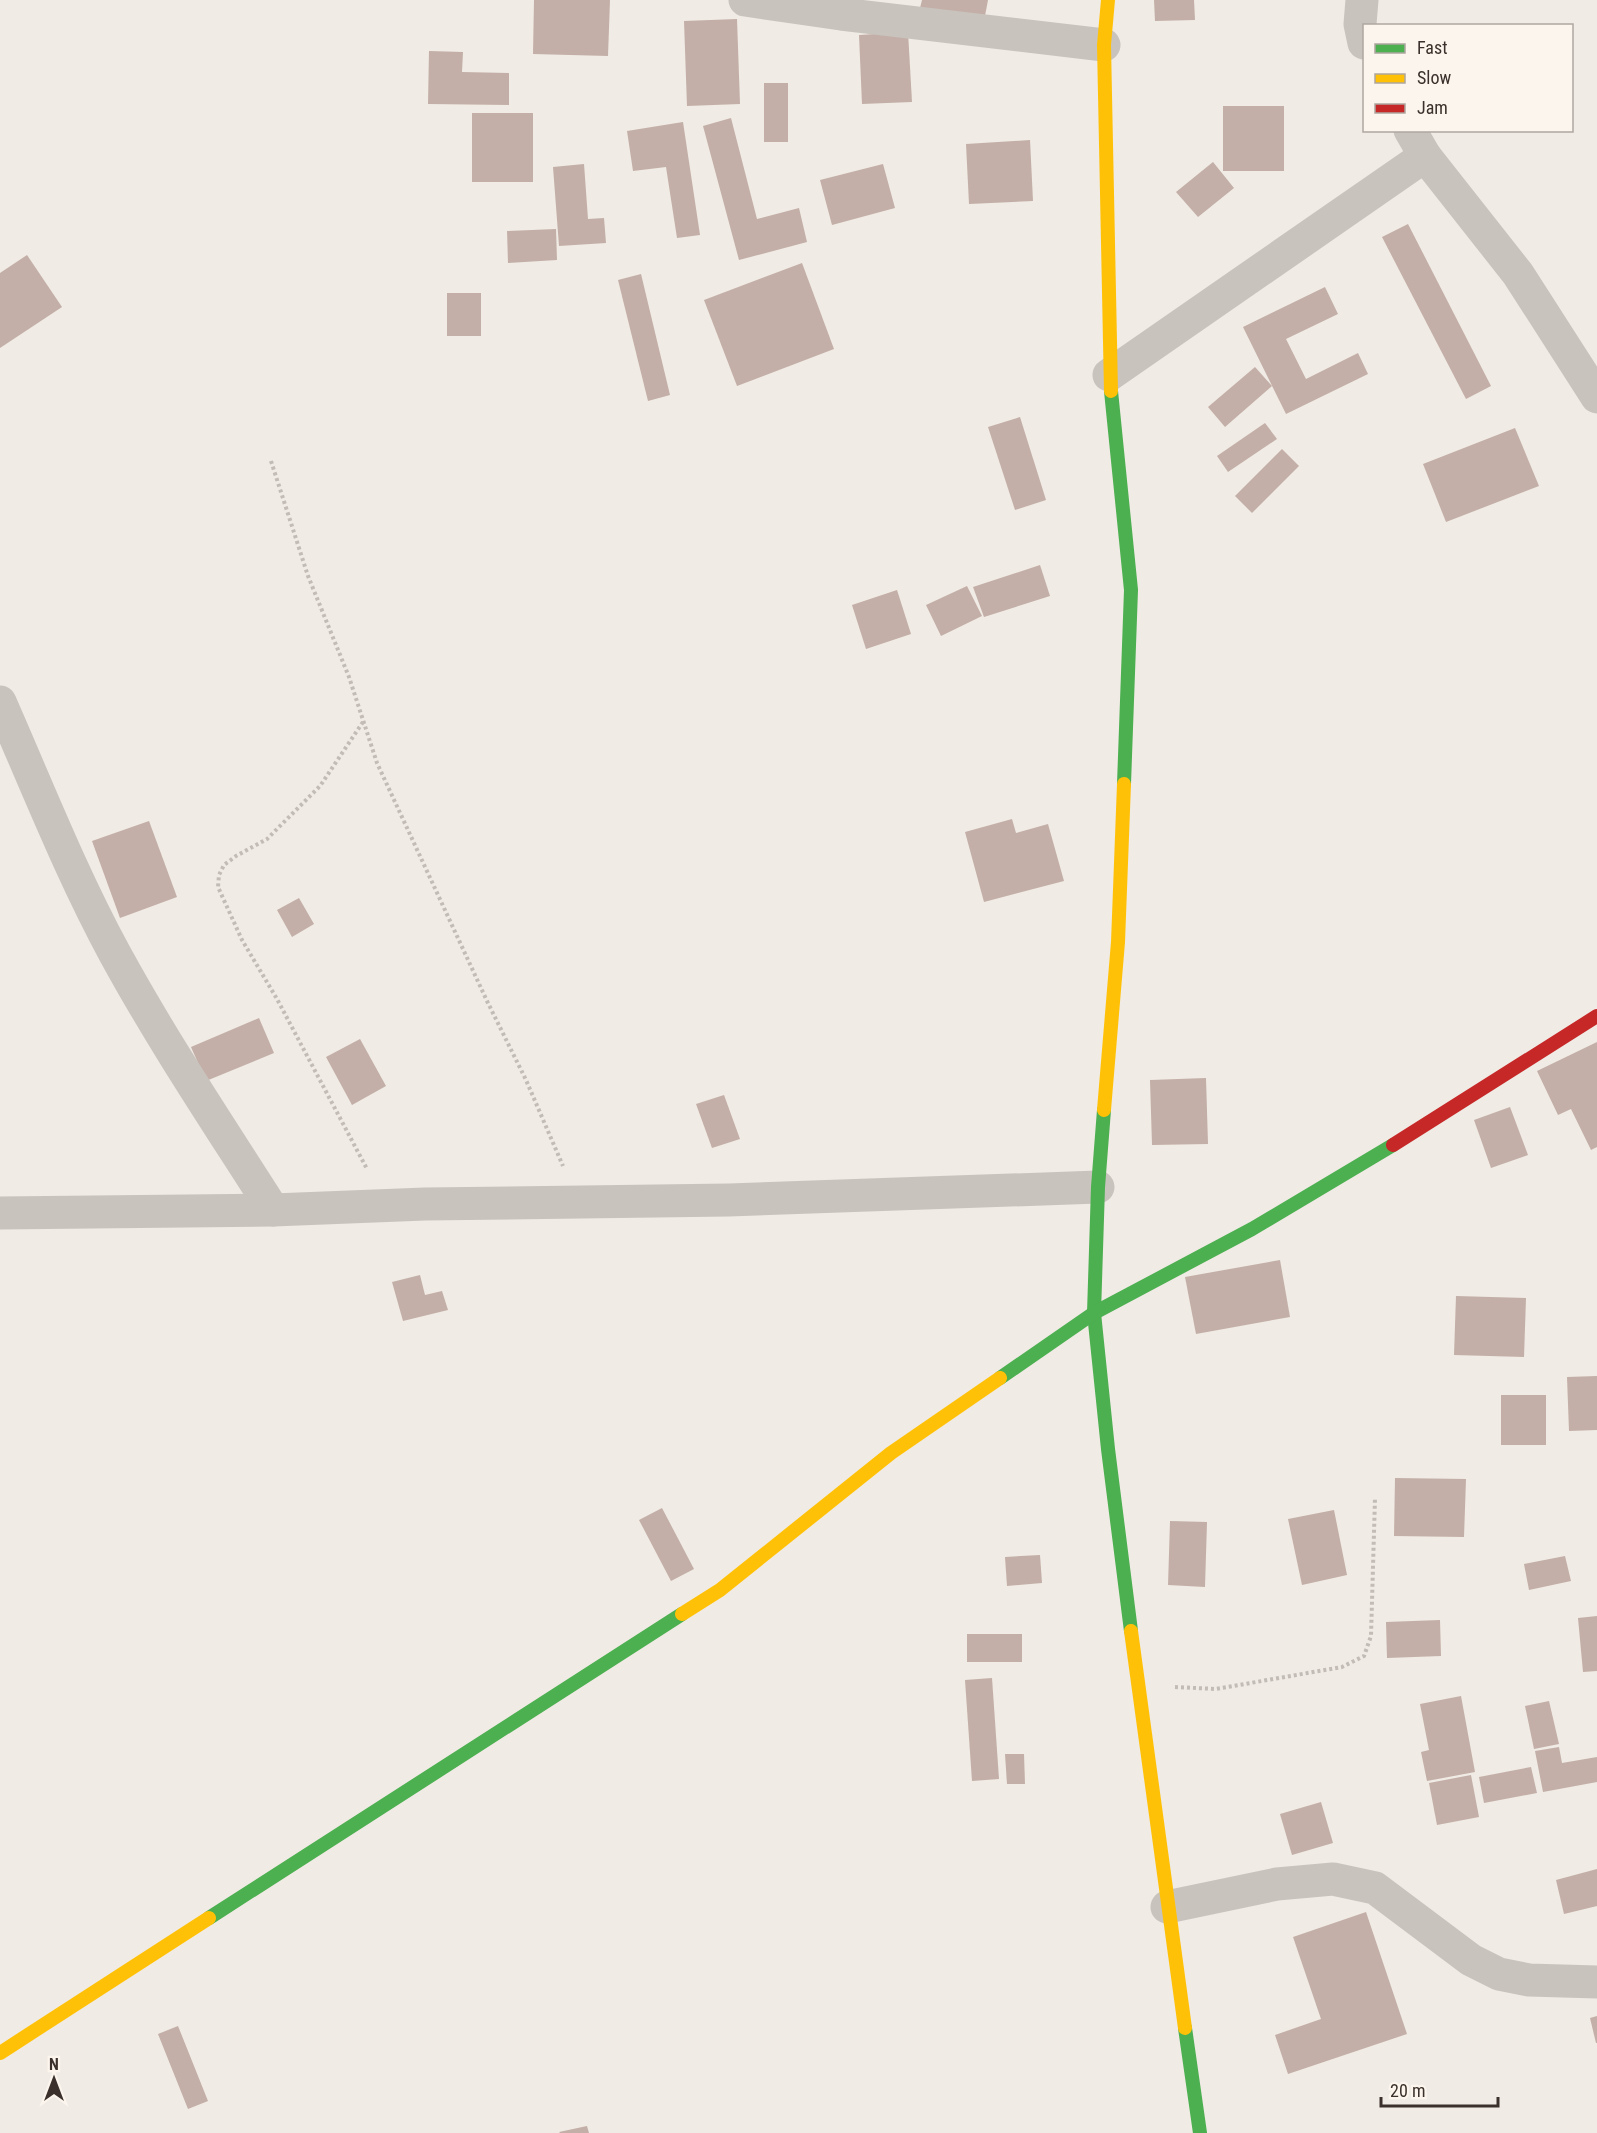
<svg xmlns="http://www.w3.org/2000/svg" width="1597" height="2133" viewBox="0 0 1597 2133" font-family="'Roboto Condensed',sans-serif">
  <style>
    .building { fill: #c3afa7 }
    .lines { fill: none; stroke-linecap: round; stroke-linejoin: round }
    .path { stroke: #c2bbb6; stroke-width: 4; stroke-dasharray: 3 3; stroke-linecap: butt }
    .street { stroke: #c9c3be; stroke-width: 33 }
    .fast { stroke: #4caf50; stroke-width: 14 }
    .slow { stroke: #ffc107; stroke-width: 14 }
    .jam { stroke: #c62828; stroke-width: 14 }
  </style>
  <rect width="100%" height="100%" fill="#f0ebe5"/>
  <g class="building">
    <path d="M534,0H610L608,56L533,54Z"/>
    <path d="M922,0H988L984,21L920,8Z"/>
    <path d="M1154,0H1194L1195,20L1155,21Z"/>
    <path d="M737,19L740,104L687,106L684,21Z"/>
    <path d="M908,32L912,102L862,104L859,35Z"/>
    <path d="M429,51L463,52L462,72L509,73V105L428,104Z"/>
    <rect x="764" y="83" width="24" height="59"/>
    <rect x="1223" y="106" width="61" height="65"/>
    <rect x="472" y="113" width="61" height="69"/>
    <path d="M731,118L757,219L799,208L807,242L739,260L703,126Z"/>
    <path d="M683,122L700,235L677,238L666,167L633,171L627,131Z"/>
    <path d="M1030,140L1033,201L969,204L966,144Z"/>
    <path d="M1213,162L1234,188L1198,217L1176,192Z"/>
    <path d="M584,164L588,219L604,218L606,243L559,246L553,167Z"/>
    <path d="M883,164L895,208L832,225L820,180Z"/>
    <path d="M1408,224L1491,386L1466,399L1382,237Z"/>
    <path d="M556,229L557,260L508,263L507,231Z"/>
    <path d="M27,255L62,307L0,348V273Z"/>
    <path d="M802,263L834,349L737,386L704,300Z"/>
    <path d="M641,274L670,395L648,401L618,280Z"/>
    <path d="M1325,287L1338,314L1286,339L1306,379L1358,353L1368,374L1286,414L1243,327Z"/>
    <rect x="447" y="293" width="34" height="43"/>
    <path d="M1255,367L1272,386L1225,427L1208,407Z"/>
    <path d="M1020,417L1046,500L1015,510L988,427Z"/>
    <path d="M1265,423L1277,439L1228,472L1217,456Z"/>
    <path d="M1515,428L1539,486L1446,522L1423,464Z"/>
    <path d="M1282,449L1299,466L1252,513L1235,496Z"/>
    <path d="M1040,565L1050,596L984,617L973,587Z"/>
    <path d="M967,586L982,616L941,636L926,605Z"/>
    <path d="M897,590L911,634L866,649L852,605Z"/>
    <path d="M1012,819L1016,833L1048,824L1064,881L984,902L965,832Z"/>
    <path d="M149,821L177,897L120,918L92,841Z"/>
    <path d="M299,898L314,924L292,937L277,910Z"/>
    <path d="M259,1018L274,1053L206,1081L191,1047Z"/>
    <path d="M360,1039L386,1086L352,1105L326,1057Z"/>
    <path d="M1597,1042V1147L1591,1150L1571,1109L1558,1115L1537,1071Z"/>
    <path d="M1206,1078L1208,1144L1152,1145L1150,1080Z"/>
    <path d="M724,1095L740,1139L712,1148L696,1104Z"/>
    <path d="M1510,1107L1528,1155L1491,1168L1474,1120Z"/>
    <path d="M1280,1260L1290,1317L1196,1334L1185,1277Z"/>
    <path d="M420,1275L425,1295L442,1291L448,1310L403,1321L392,1282Z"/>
    <path d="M1456,1296L1526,1298L1524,1357L1454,1355Z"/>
    <path d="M1597,1376V1430L1569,1431L1567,1377Z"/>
    <rect x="1501" y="1395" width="45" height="50"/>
    <path d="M1395,1478L1466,1479L1464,1537L1394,1536Z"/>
    <path d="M662,1508L694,1569L671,1581L639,1520Z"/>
    <path d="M1334,1510L1347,1575L1302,1585L1288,1519Z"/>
    <path d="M1170,1521L1207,1522L1205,1587L1168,1585Z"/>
    <path d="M1040,1555L1042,1583L1007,1586L1005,1557Z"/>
    <path d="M1565,1556L1571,1581L1529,1590L1524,1564Z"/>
    <path d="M1597,1616V1671L1583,1672L1578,1618Z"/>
    <path d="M1440,1620L1441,1656L1387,1658L1386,1622Z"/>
    <rect x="967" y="1634" width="55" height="28"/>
    <path d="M992,1678L999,1779L972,1781L965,1680Z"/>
    <path d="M1461,1696L1475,1772L1427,1781L1421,1752L1429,1750L1420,1704Z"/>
    <path d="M1549,1701L1559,1744L1534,1749L1525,1706Z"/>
    <path d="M1559,1747L1562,1763L1597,1757V1782L1543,1792L1535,1751Z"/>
    <path d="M1005,1754H1024L1025,1784H1007Z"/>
    <path d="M1531,1767L1537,1793L1484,1803L1479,1777Z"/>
    <path d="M1471,1775L1479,1817L1437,1825L1429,1783Z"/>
    <path d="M1321,1802L1333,1843L1292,1855L1280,1814Z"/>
    <path d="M1597,1869V1906L1564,1914L1556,1880Z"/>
    <path d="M1366,1912L1407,2034L1288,2074L1275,2035L1321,2019L1293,1937Z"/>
    <path d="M1597,2016V2043H1596L1590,2018Z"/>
    <path d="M178,2026L208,2101L188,2109L158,2034Z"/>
    <path d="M587,2126L589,2133H560L559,2132Z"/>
  </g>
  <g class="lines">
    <g class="path">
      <path d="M271,461L308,576L349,677L377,763L487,1001L526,1080L563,1166"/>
      <path d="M363,722L320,786L267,839L236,856L224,865L219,875L218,887L242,940L277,999L367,1169"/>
      <path d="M1175,1687L1216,1689L1342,1667L1364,1656L1371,1636L1375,1498"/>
    </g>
    <g class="street">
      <path d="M745,0L841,14L1104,45"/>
      <path d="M1362,0L1360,24L1364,43"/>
      <path d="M1410,130L1425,156L1518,274L1597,397"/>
      <path d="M1109,375L1425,156"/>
      <path d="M0,702C37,786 71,873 115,954C163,1042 219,1125 273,1210"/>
      <path d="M0,1213L273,1210L425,1204L729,1200L1098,1187"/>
      <path d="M1167,1907L1277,1884L1333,1879L1375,1888L1471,1960L1499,1974L1529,1980L1597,1982"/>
    </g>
    <g class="fast">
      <path d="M1111,391L1131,590L1124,784"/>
      <path d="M1104,1110L1098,1187L1094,1313L1108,1449L1131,1631"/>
      <path d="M1000,1378L1094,1313L1252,1229L1393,1145"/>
      <path d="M209,1918L682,1614"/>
      <path d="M1185,2028L1200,2133"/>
    </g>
    <g class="slow">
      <path d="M1108,0L1104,45L1111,391"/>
      <path d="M1104,1110L1118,942L1124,784"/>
      <path d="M682,1614L720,1590L891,1453L1000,1378"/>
      <path d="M1131,1631L1185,2028"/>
      <path d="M0,2053L209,1918"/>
    </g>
    <path class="jam" d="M1393,1145L1597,1016"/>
  </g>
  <rect x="1363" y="24" width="210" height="108" fill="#fbf5ee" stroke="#aea6a0" stroke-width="1.5"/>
  <rect x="1375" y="44" width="30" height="9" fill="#4caf50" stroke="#aea6a0" stroke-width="1.5"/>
  <text x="1417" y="54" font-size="18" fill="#3b302b">Fast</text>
  <rect x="1375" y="74" width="30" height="9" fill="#ffc107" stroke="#aea6a0" stroke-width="1.5"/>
  <text x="1417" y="84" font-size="18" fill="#3b302b">Slow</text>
  <rect x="1375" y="104" width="30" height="9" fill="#c62828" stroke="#aea6a0" stroke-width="1.5"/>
  <text x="1417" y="114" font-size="18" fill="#3b302b">Jam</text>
  <g transform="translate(54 2079)" stroke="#fbf5ee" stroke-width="4.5" paint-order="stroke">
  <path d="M0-4.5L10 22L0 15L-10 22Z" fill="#3b302b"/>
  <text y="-9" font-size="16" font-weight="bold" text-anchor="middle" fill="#3b302b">N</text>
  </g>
  <path d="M1381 2097v9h117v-9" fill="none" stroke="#3b302b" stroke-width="3"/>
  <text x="1390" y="2097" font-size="18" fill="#3b302b" stroke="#fbf5ee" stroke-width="4.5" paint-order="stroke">20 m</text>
</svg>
